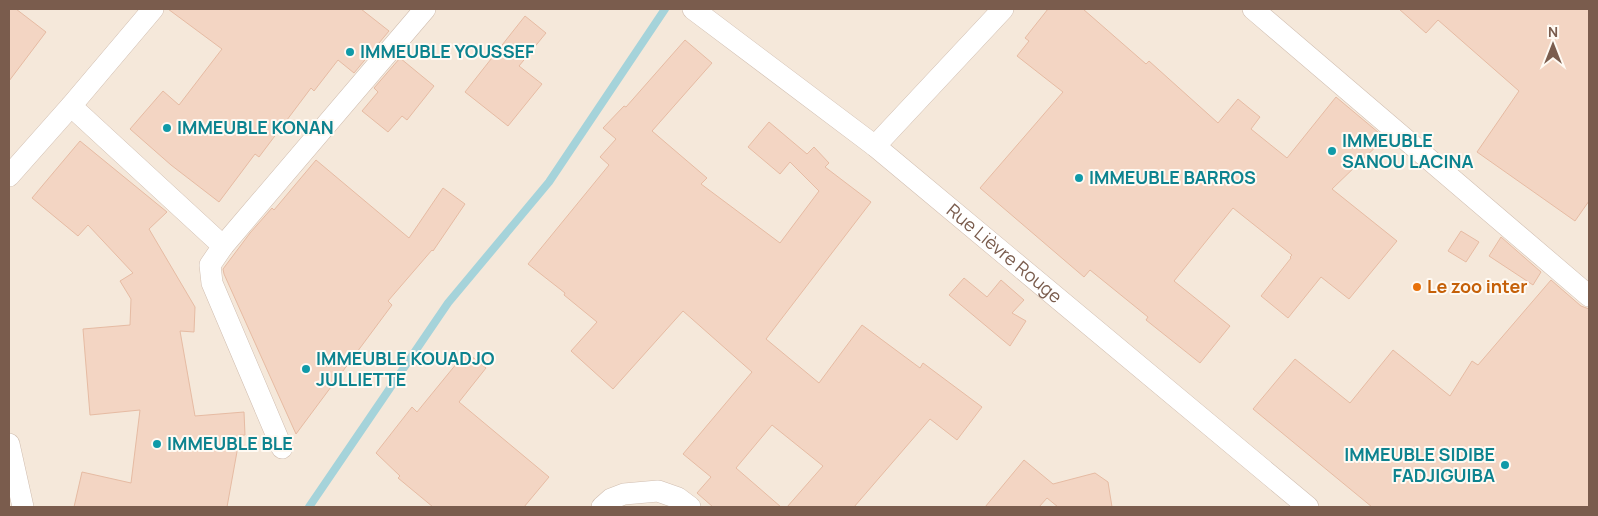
<svg xmlns="http://www.w3.org/2000/svg" width="1598" height="516" viewBox="0 0 1598 516" font-family="Manrope,sans-serif">
  <style>
    .residential { fill: #f5e8da }
    .lines { fill: none; stroke-linecap: round; stroke-linejoin: round }
    .stream { stroke: #a5d3da; stroke-width: 8 }
    .building { fill: #f3d5c3; stroke: #e6bba3 }
    .minor-casing { stroke: #d1beb0; stroke-width: 22 }
    .minor { stroke: #fff; stroke-width: 21 }
    .culture-dot { fill: #0f9aa8; stroke: #fffaf3; stroke-width: 2 }
    .food-dot { fill: #e8710a; stroke: #fffaf3; stroke-width: 2 }
    .labels { text-anchor: middle; stroke-width: 4; stroke-linejoin: round; paint-order: stroke }
    .culture-label { font-size: 18px; font-weight: bold; fill: #0d838f; stroke: #fffaf3; text-anchor: start }
    .street-label { font-size: 18px; fill: #7a5c4d; stroke: #fffaf3 }
    .food-label { font-size: 18px; font-weight: bold; fill: #c56008; stroke: #fffaf3; text-anchor: start }
  </style>
  <rect width="100%" height="100%" fill="#fdf6ec"/>
  <rect class="residential" x="9" y="9" width="1580" height="498"/>
  <g class="lines">
    <path class="stream" d="M309,507L448,303L549,182L665,9"/>
  </g>
  <g class="building">
    <path d="M9,9H16L46,32L9,81Z"/>
    <path d="M168,9H361L389,31L354,73L338,60L314,91L311,88L259,157L255,154L219,202L171,165L130,129L163,91L179,105L222,49Z"/>
    <path d="M1048,9H1083L1146,64L1149,61L1218,123L1238,99L1260,117L1251,129L1287,158L1336,97L1385,138L1332,189L1397,241L1349,299L1321,277L1288,318L1261,296L1291,258L1290,257L1292,255L1233,208L1174,281L1230,326L1200,363L1146,320L1148,317L1090,270L1084,277L980,188L1063,92L1017,56L1029,41L1025,38Z"/>
    <path d="M1399,9H1589V201L1575,221L1477,152L1519,91L1438,20L1426,33Z"/>
    <path d="M525,16L546,33L519,66L542,84L508,126L465,92Z"/>
    <path d="M685,40L712,63L652,131L707,178L701,184L780,243L819,191L790,162L780,174L748,147L769,122L807,154L814,147L829,163L825,167L871,202L766,339L819,383L862,325L920,368L923,363L982,407L957,440L930,419L854,507H787L823,466L772,425L736,468L781,507H713L697,493L711,477L683,454L752,372L683,311L613,389L571,351L597,322L564,295L565,293L528,264L609,165L600,157L616,139L603,128L624,106L626,107Z"/>
    <path d="M400,58L434,86L407,120L402,116L388,132L362,111L378,92L374,88Z"/>
    <path d="M80,141L167,212L149,229L195,307L194,332L180,331L195,416L244,412L245,435H240L227,507H74L82,472L131,483L140,410L90,415L83,329L130,325L131,299L120,281L133,273L88,225L78,236L32,198Z"/>
    <path d="M316,160L409,238L443,188L465,204L433,251L432,250L388,301L392,305L296,434L224,274L223,269L250,233L272,208L274,210Z"/>
    <path d="M1461,231L1479,242L1466,262L1448,251Z"/>
    <path d="M1501,237L1541,272L1533,285L1489,256Z"/>
    <path d="M964,278L987,297L1001,280L1024,300L1012,313L1026,321L1010,346L949,295Z"/>
    <path d="M1551,280L1581,306L1589,309V507H1372L1253,409L1295,359L1350,403L1393,350L1450,396L1472,361L1478,365Z"/>
    <path d="M466,352L486,368L459,402L549,477L524,507H433L398,478L400,476L376,453L412,407L417,412Z"/>
    <path d="M1024,460L1053,484L1095,473L1108,482L1112,507H1058L1047,498L1039,507H985Z"/>
  </g>
  <g class="lines">
    <g class="minor-casing">
      <g id="minor">
        <path id="s1" d="M693,9L875,146L1308,507"/>
        <path d="M1253,9L1589,296"/>
        <path d="M71,106L223,246L210,265L212,283L282,448"/>
        <path d="M875,146L1003,9"/>
        <path d="M9,176L71,106L153,9"/>
        <path d="M223,246L425,9"/>
        <path d="M9,444L23,507"/>
        <path d="M602,507L611,499L624,494L658,491L678,498L690,507"/>
      </g>
    </g>
    <use href="#minor" class="minor"/>
  </g>
  <g class="culture-dot">
    <circle cx="350" cy="52" r="5"/>
    <circle cx="167" cy="128" r="5"/>
    <circle cx="1332" cy="151" r="5"/>
    <circle cx="1079" cy="178" r="5"/>
    <circle cx="306" cy="369" r="5"/>
    <circle cx="157" cy="444" r="5"/>
    <circle cx="1505" cy="465" r="5"/>
  </g>
  <circle class="food-dot" cx="1417" cy="287" r="5"/>
  <g class="labels">
    <g class="culture-label">
      <text x="360" y="58">IMMEUBLE YOUSSEF</text>
      <text x="177" y="134">IMMEUBLE KONAN</text>
      <text x="1342" y="147">IMMEUBLE<tspan x="1342" dy="21">SANOU LACINA</tspan></text>
      <text x="1089" y="184">IMMEUBLE BARROS</text>
      <text x="316" y="365">IMMEUBLE KOUADJO<tspan x="316" dy="21">JULLIETTE</tspan></text>
      <text x="167" y="450">IMMEUBLE BLE</text>
      <text x="1495" y="461" text-anchor="end">IMMEUBLE SIDIBE<tspan x="1495" dy="21">FADJIGUIBA</tspan></text>
    </g>
    <g class="street-label">
      <text dy="6" stroke="none"><textPath href="#s1" startOffset="396">Rue Lièvre Rouge</textPath></text>
    </g>
    <g class="food-label">
      <text x="1427" y="293">Le zoo inter</text>
    </g>
  </g>
  <rect width="1598" height="516" fill="none" stroke="#7a5c4d" stroke-width="20"/>
  <g transform="translate(1553 45)" stroke="#fffaf3" stroke-width="4" paint-order="stroke">
  <path d="M0-4L9 19L0 12L-9 19Z" fill="#7a5c4d"/>
  <text y="-8" font-size="14" font-weight="bold" text-anchor="middle" fill="#7a5c4d">N</text>
  </g>
</svg>
